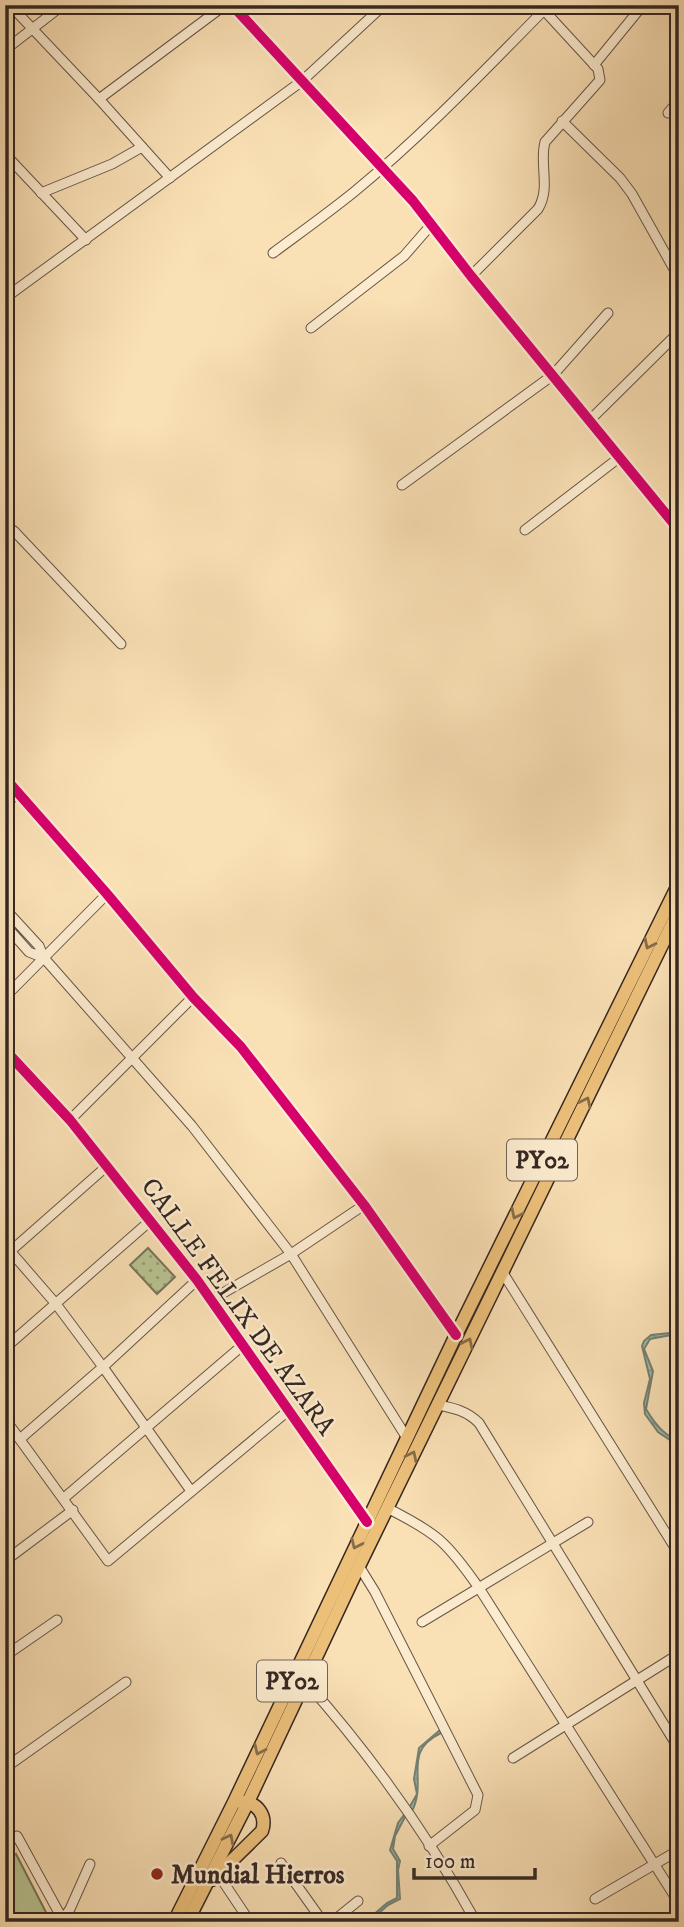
<svg xmlns="http://www.w3.org/2000/svg" width="684" height="1927" viewBox="0 0 684 1927" font-family="'IM FELL DW Pica',serif">
  <style>
    .green { fill: #b9c392; stroke: #76755a; stroke-width: 2 }
    .park { fill: url(#park-dots); stroke: #76755a; stroke-width: 2 }
    .water { fill: url(#water-waves); stroke: #748174; stroke-width: 2 }
    .lines { fill: none; stroke-linecap: round; stroke-linejoin: round }
    .minor-casing { stroke: #665547; stroke-width: 11 }
    .highway-casing { stroke: #342722; stroke-width: 15 }
    .minor { stroke: #fcebcf; stroke-width: 9 }
    .highway { stroke: #edc07a; stroke-width: 12 }
    .cycleway-casing { stroke: #fcebcf; stroke-width: 15 }
    .cycleway { stroke: #d6006c; stroke-width: 10 }
    .oneway { stroke: #876c4a }
    .poi-dot { fill: #8f2418; stroke: #fcebcf; stroke-width: 2.5 }
    .labels { text-anchor: middle; stroke-width: 5; stroke-linejoin: round; paint-order: stroke }
    .shield { fill: #fcebcf; stroke: #706256; stroke-width: 2 }
    .shield-label { font-size: 24px; font-weight: bold; fill: #342722 }
    .street-label { font-size: 26px; fill: #342722; stroke: #fcebcf }
    .poi-label { font-size: 26px; font-weight: bold; fill: #342722; stroke: #fcebcf; text-anchor: start }
  </style>
  <defs>
    <pattern id="park-dots" width="8" height="8" patternUnits="userSpaceOnUse" patternTransform="scale(1.75)"><rect width="8" height="8" fill="#b9c392"/><path d="M2 2h.1M6 6h.1" fill="none" stroke="#979e77" stroke-width="1.8" stroke-linecap="round"/></pattern>
    <pattern id="water-waves" width="16" height="10" patternUnits="userSpaceOnUse" patternTransform="scale(1.75)"><rect width="16" height="10" fill="#9fbdaa"/><path d="M0 5q4-4 8 0t8 0" fill="none" stroke="#829a8a"/></pattern>
  </defs>
  <rect width="100%" height="100%" fill="#fae0b5"/>
  <filter id="stains"><feTurbulence type="fractalNoise" baseFrequency=".00286" numOctaves="4"/><feColorMatrix values="0 0 0 0 .2 0 0 0 0 .09 0 0 0 0 .02 0 0 0 .5 -.17"/></filter>
  <radialGradient id="worn" r=".72"><stop offset=".6" stop-color="#630" stop-opacity="0"/><stop offset="1" stop-color="#630" stop-opacity=".3"/></radialGradient>
  <path class="green" d="M16,1854L51,1922H5V1861Z"/>
  <path class="park" d="M148,1248L175,1277L157,1294L130,1265Z"/>
  <g class="water">
    <path d="M679,1328L671,1335L650,1339L644,1349L653,1371L646,1409C653,1421 664,1437 679,1440V1444H676L658,1432L645,1414L644,1403L650,1379L642,1346L644,1341L651,1335L670,1333Z"/>
    <path d="M440,1730L441,1733C401,1752 428,1780 412,1811L409,1808L417,1794L414,1779L419,1748Z"/>
    <path d="M404,1815L405,1817L395,1836L393,1849L400,1861L398,1870L400,1899L388,1905L369,1922H365L387,1903L397,1898V1861L390,1850L398,1823Z"/>
  </g>
  <g class="lines">
    <g class="minor-casing">
      <g id="minor">
        <path d="M10,5L99,99L170,178"/>
        <path d="M232,5L413,201L471,276L679,530"/>
        <path d="M5,50L63,5"/>
        <path d="M594,65L643,5"/>
        <path d="M99,99L225,5"/>
        <path d="M668,113L679,100"/>
        <path d="M562,121L620,178L632,194L679,278"/>
        <path d="M5,154L86,240"/>
        <path d="M41,193L112,164L142,147"/>
        <path d="M273,253C300,233 328,213 354,192C422,136 483,72 544,10"/>
        <path d="M471,276L538,209C551,188 539,164 545,142L600,80L598,69L541,7"/>
        <path d="M5,298L302,81L384,5"/>
        <path d="M311,328L404,256L431,225"/>
        <path d="M590,420L679,332"/>
        <path d="M402,485L553,375L608,313"/>
        <path d="M525,530L620,457"/>
        <path d="M5,536L14,531L121,644"/>
        <path d="M5,778L107,894L193,997L241,1047L364,1205L456,1335"/>
        <path d="M5,805L18,792"/>
        <path d="M5,909L39,946L44,958L29,952L5,925"/>
        <path d="M44,958L192,1126L291,1254L407,1438"/>
        <path d="M5,997L107,894"/>
        <path d="M5,1050L70,1120L197,1280L367,1522"/>
        <path d="M70,1120L193,997"/>
        <path d="M5,1245L56,1304L103,1367L191,1491"/>
        <path d="M5,1256L107,1166"/>
        <path d="M503,1273L679,1554"/>
        <path d="M211,1300L291,1254L364,1205"/>
        <path d="M5,1348L150,1221"/>
        <path d="M438,1405C454,1408 467,1411 479,1423L679,1749"/>
        <path d="M5,1419L108,1561L289,1410"/>
        <path d="M20,1439L103,1367L197,1280"/>
        <path d="M64,1498L243,1345"/>
        <path d="M387,1508C437,1533 447,1542 479,1588L679,1903"/>
        <path d="M5,1561L73,1510"/>
        <path d="M359,1566L375,1592L478,1795L475,1810L429,1846"/>
        <path d="M422,1622L588,1522"/>
        <path d="M5,1656L57,1620"/>
        <path d="M304,1680C370,1754 428,1835 476,1922"/>
        <path d="M513,1758L674,1657"/>
        <path d="M5,1768L126,1682"/>
        <path d="M5,1843L17,1836L64,1922"/>
        <path d="M281,1863L323,1922"/>
        <path d="M218,1874L250,1922"/>
        <path d="M595,1899L679,1850"/>
        <path d="M63,1919L70,1909L90,1864"/>
        <path d="M332,1922L358,1901"/>
      </g>
    </g>
    <g class="highway-casing">
      <g id="highway">
        <path d="M212,1880L262,1831C267,1816 258,1802 241,1802"/>
        <path d="M174,1922L234,1802L456,1335L679,883"/>
        <path d="M187,1922L248,1802L359,1566L679,910"/>
      </g>
    </g>
    <use href="#minor" class="minor"/>
    <use href="#highway" class="highway"/>
    <g class="cycleway-casing">
      <g id="cycleway">
        <path d="M232,5L413,201L471,276L679,530"/>
        <path d="M5,778L107,894L193,997L241,1047L364,1205L456,1335"/>
        <path d="M5,1050L70,1120L197,1280L367,1522"/>
      </g>
    </g>
    <use href="#cycleway" class="cycleway"/>
  </g>
  <defs><path id="oneway-chevron" d="M-2-3.5L2.5 0L-2 3.5" fill="none" stroke-width="1.6" stroke-linecap="round" stroke-linejoin="round" transform="scale(1.75)"/></defs>
  <g class="oneway">
    <use href="#oneway-chevron" transform="translate(649 944) rotate(116)"/>
    <use href="#oneway-chevron" transform="translate(586 1102) rotate(-64)"/>
    <use href="#oneway-chevron" transform="translate(516 1214) rotate(116)"/>
    <use href="#oneway-chevron" transform="translate(468 1343) rotate(-64)"/>
    <use href="#oneway-chevron" transform="translate(412 1456) rotate(-64)"/>
    <use href="#oneway-chevron" transform="translate(356 1544) rotate(115)"/>
    <use href="#oneway-chevron" transform="translate(259 1750) rotate(115)"/>
    <use href="#oneway-chevron" transform="translate(229 1839) rotate(-63)"/>
  </g>
  <circle class="poi-dot" cx="157" cy="1874" r="7"/>
  <g class="labels">
    <g class="shield">
      <rect x="507" y="1139.5" width="70" height="41" rx="5"/>
      <rect x="257" y="1660.5" width="70" height="41" rx="5"/>
    </g>
    <g class="shield-label">
      <text x="542" y="1168">PY02</text>
      <text x="292" y="1689">PY02</text>
    </g>
    <g class="street-label">
      <text transform="translate(239 1306) rotate(54)" y="9">CALLE FELIX DE AZARA</text>
    </g>
    <g class="poi-label">
      <text x="171" y="1883">Mundial Hierros</text>
    </g>
  </g>
  <rect width="684" height="1927" fill="none" stroke="#fae0b5" stroke-width="28"/>
  <rect x="7" y="7" width="670" height="1913" fill="none" stroke="#342722" stroke-width="3.5"/>
  <rect x="14" y="14" width="656" height="1899" fill="none" stroke="#342722" stroke-width="2"/>
  <path d="M414 1868v10h121v-10" fill="none" stroke="#342722" stroke-width="3.5"/>
  <text x="425" y="1868" font-size="21" fill="#342722" stroke="#fcebcf" stroke-width="5" paint-order="stroke">100 m</text>
  <rect width="100%" height="100%" filter="url(#stains)"/>
  <rect width="100%" height="100%" fill="url(#worn)"/>
</svg>
